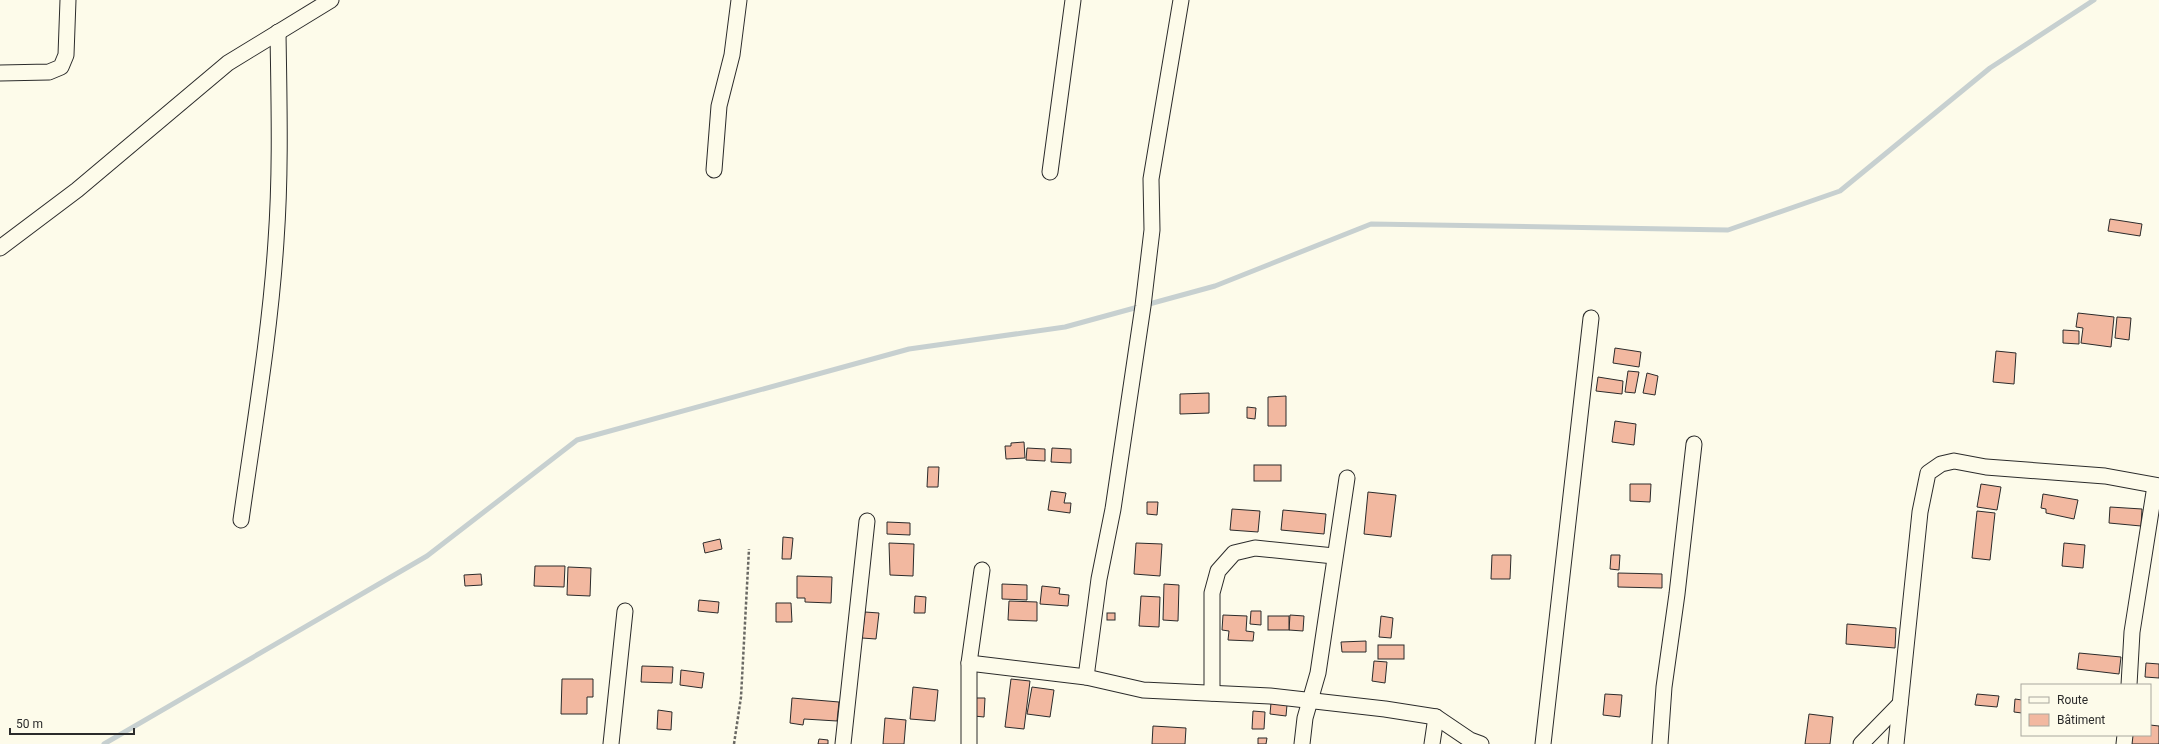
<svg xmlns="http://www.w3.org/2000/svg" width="2159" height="744" viewBox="0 0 2159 744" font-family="Roboto,sans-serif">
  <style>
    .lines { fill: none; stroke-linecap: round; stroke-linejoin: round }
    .stream { stroke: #c7d0d0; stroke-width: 5 }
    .building { fill: #f2b8a0; stroke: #2b2b2b }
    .minor-casing { stroke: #2b2b2b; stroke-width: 17 }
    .path { stroke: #6a6964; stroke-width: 2.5; stroke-dasharray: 3 2; stroke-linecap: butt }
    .minor { stroke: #fdfbea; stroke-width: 15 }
  </style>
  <rect width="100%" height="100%" fill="#fdfbea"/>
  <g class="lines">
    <path class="stream" d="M104,744L427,556L577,440L909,349L1065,327L1215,286L1371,224L1728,230L1840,191L1990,68L2094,0"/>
  </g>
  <g class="building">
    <path d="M2110,219L2142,224L2140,236L2108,231Z"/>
    <path d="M2078,313L2114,317L2111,347L2081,343L2083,328L2076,327Z"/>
    <path d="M2117,317L2131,318L2129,340L2115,338Z"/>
    <path d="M2063,330L2079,331V344L2063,343Z"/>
    <path d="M1615,348L1641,352L1639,367L1613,363Z"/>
    <path d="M1996,351L2016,353L2014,384L1993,382Z"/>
    <path d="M1628,371L1639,372L1635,393L1625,392Z"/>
    <path d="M1647,373L1658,376L1655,395L1643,393Z"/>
    <path d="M1598,377L1623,381L1622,394L1596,391Z"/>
    <path d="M1209,393V413L1180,414V394Z"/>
    <path d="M1286,396V426H1268V397Z"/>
    <path d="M1247,407L1256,408L1255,419L1247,418Z"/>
    <path d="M1615,421L1636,424L1634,445L1612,442Z"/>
    <path d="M1024,442L1025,458L1006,459L1005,446H1011V443Z"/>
    <path d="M1027,448L1045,449V461L1026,460Z"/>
    <path d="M1052,448L1071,449V463L1051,462Z"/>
    <rect x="1254" y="465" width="27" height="16"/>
    <path d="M928,467H939L938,487H927Z"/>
    <path d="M1630,484H1651L1650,502L1630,501Z"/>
    <path d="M1981,484L2001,487L1997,510L1977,507Z"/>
    <path d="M1051,491L1066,493L1064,503H1071L1070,513L1048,510Z"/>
    <path d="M1368,492L1396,495L1391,537L1364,534Z"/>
    <path d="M2043,494L2078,500L2074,519L2046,513V509L2041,508Z"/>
    <path d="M1147,502H1158L1157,515L1147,514Z"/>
    <path d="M2110,507L2142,509L2141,526L2109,523Z"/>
    <path d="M1232,509L1260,511L1258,532L1230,530Z"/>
    <path d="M1283,510L1326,514L1324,534L1281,530Z"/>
    <path d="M1977,511L1995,513L1990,560L1972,558Z"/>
    <path d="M887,522L910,523V535L887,534Z"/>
    <path d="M783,537L793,538L791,559H782Z"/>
    <path d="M720,539L722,549L705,553L703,543Z"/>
    <path d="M889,543L914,544L913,576L890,575Z"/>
    <path d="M1136,543L1162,544L1160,576L1134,574Z"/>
    <path d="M2064,543L2085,545L2083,568L2062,566Z"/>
    <path d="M1492,555H1511L1510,579H1491Z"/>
    <path d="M1611,555H1620L1619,570L1610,569Z"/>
    <path d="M535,566H565L564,587L534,586Z"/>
    <path d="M568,567L591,568L590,596L567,595Z"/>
    <path d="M1618,573L1662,574V588L1618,587Z"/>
    <path d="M481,574L482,585L465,586L464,575Z"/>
    <path d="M797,576L832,577L831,603L805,602V598H797Z"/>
    <path d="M1002,584L1027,585V600L1002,599Z"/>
    <path d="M1164,584L1179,585L1178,621L1163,620Z"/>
    <path d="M1042,586L1060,588L1059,594L1069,595L1068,606L1040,604Z"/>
    <path d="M915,596L926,597L925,613H914Z"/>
    <path d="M1141,596L1160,597L1159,627L1139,626Z"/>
    <path d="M699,600L719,602L718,613L698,611Z"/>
    <path d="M1009,601L1037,602V621L1008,620Z"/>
    <path d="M776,603H791L792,622H776Z"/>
    <path d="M1251,611H1261V625L1250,624Z"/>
    <path d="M865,612L879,613L876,639L862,638Z"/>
    <rect x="1107" y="613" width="8" height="7"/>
    <path d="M1223,615L1247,616L1246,631L1254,632L1253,641L1228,640L1229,631L1222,630Z"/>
    <path d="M1290,615L1304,616L1303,631L1289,630Z"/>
    <rect x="1268" y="616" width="21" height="14"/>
    <path d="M1381,616L1393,618L1391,638L1379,637Z"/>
    <path d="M1847,624L1896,628L1895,648L1846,644Z"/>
    <path d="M1366,641V652H1342L1341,642Z"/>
    <rect x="1378" y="645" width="26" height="14"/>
    <path d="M2079,653L2121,657L2119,674L2077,669Z"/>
    <path d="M1374,661L1387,662L1385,683L1372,681Z"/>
    <path d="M2146,663L2159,664V678L2145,677Z"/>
    <path d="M642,666L673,667L672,683L641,682Z"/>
    <path d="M681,670L704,673L702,688L680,685Z"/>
    <path d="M562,679H593V697H587V714H561Z"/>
    <path d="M1011,679L1030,681L1024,729L1005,727Z"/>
    <path d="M913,687L938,690L935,721L910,719Z"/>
    <path d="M1032,687L1054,690L1050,717L1027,714Z"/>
    <path d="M1605,694L1622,695L1620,717L1603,715Z"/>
    <path d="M1977,694L1999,696L1997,707L1975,705Z"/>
    <path d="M792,698L839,702L837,721L804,719L803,725L790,723Z"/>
    <path d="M975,698H985L984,717L974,716Z"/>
    <path d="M2015,699L2022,700V713L2014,712Z"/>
    <path d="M1271,703L1287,705L1286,716L1270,714Z"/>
    <path d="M658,710L672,712L671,730L657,729Z"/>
    <path d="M1253,711L1265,712L1264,729H1252Z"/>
    <path d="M1809,714L1833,717L1830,744H1805Z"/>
    <path d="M885,718L906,720L904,744H883Z"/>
    <path d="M2150,725L2159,726V744H2127L2128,735H2150Z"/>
    <path d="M1153,726L1186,728L1185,744H1152Z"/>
    <path d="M1258,738H1267L1266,744H1258Z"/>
    <path d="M819,739L828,740V744H818Z"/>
  </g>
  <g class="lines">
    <g class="minor-casing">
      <g id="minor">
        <path d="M0,73L49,72L61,67L66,55L68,0"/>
        <path d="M714,170L719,106L732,55L739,0"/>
        <path d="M1050,172L1073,0"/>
        <path d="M0,248L77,190L228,63L331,0"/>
        <path d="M241,520C254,427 270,334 276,241C281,171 279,102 278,32"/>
        <path d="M969,663L1086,677L1143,690L1270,696L1385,709L1436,717L1470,740L1481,744"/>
        <path d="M1086,677L1099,579L1113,509L1143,306L1152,230L1151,179L1181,0"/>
        <path d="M2129,685L2132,632L2155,486"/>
        <path d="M1212,693V593L1218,571L1234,553L1255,548L1334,556"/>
        <path d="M611,744L625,611"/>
        <path d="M843,744L867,521"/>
        <path d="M969,744V663L982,570"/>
        <path d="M1302,744L1305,718L1318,673L1347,478"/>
        <path d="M1432,744L1436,717"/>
        <path d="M1543,744L1591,318"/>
        <path d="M1660,744L1664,687L1677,594L1694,444"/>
        <path d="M1861,744L1900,704"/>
        <path d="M1896,744L1920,512L1928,473L1941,464L1954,461L1986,467L2105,476L2159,486"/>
        <path d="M2124,744L2125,735"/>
      </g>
    </g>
    <path class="path" d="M734,744L741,697L749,549"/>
    <use href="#minor" class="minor"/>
  </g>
  <rect x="2021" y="684" width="130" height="52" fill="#fdfbea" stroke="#a9a89e"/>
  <rect x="2029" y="697" width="20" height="6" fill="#fdfbea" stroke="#a9a89e"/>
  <text x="2057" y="704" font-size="12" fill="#2b2b2b">Route</text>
  <rect x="2029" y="714" width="20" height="12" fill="#f2b8a0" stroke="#a9a89e"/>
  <text x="2057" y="724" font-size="12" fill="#2b2b2b">Bâtiment</text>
  <path d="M10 728v6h124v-6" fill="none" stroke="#2b2b2b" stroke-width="2"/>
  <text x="16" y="728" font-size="12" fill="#2b2b2b" stroke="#fdfbea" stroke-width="3" paint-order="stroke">50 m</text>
</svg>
